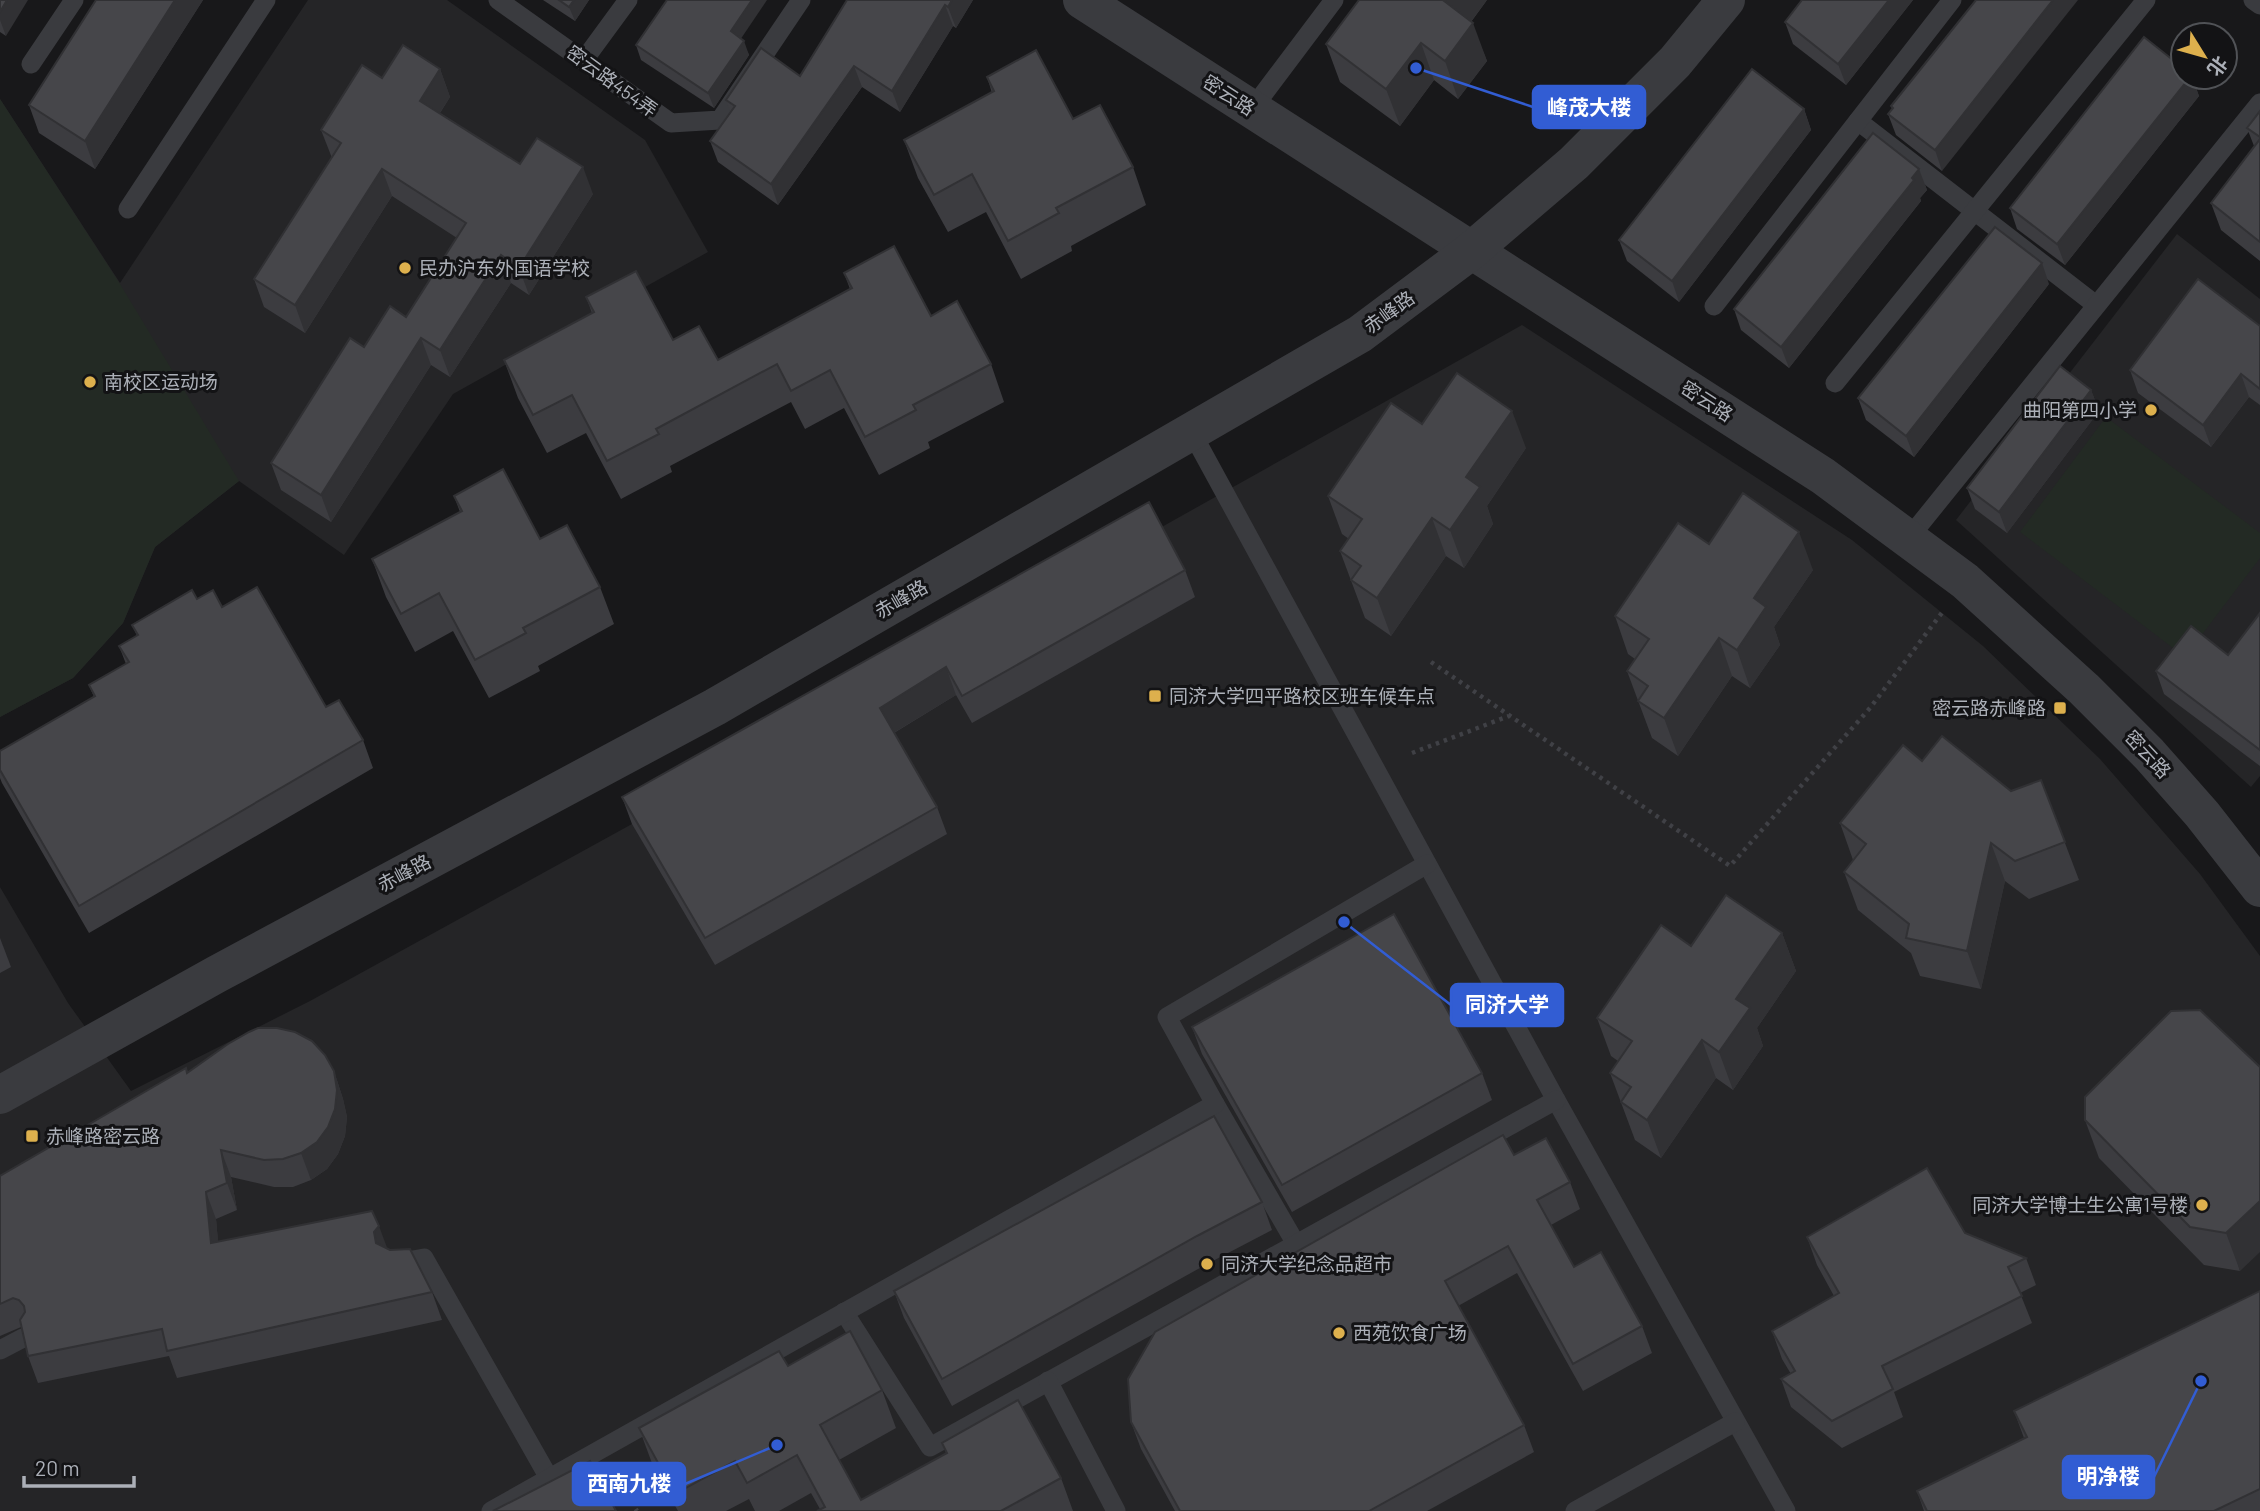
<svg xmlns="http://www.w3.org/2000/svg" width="2260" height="1511" viewBox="0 0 2260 1511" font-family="Barlow,'Noto Sans SC',sans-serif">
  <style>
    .built { fill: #252527 }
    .pitch { fill: #232a24 }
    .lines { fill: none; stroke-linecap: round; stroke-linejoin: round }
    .path { stroke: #404146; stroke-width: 4.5; stroke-dasharray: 3.5 5; stroke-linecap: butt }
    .service { stroke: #3a3b3f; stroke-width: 19 }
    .tertiary { stroke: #3a3b3f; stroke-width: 38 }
    .wall { fill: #3c3c40 }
    .shaded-wall { fill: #313134 }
    .building { fill: #46464a; stroke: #313134; stroke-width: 2 }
    .poi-dot { fill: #ddb04d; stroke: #131315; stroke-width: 2.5 }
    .labels { text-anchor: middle; stroke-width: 6; stroke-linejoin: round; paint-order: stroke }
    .street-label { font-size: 19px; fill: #acb0b8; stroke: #131315 }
    .poi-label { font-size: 19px; fill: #acb0b8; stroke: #131315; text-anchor: start }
    .leader { fill: none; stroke: #325dd3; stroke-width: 2.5 }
    .callout-dot { fill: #325dd3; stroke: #131315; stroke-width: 2.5 }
    .callout { fill: #325dd3; stroke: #325dd3; stroke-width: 2.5 }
    .callout-label { font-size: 21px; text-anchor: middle; font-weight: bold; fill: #fff }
  </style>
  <rect width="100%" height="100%" fill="#18181a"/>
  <g class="built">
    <path d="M308,0H447L645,140L708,252L453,394L344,555L239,481L155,547L123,623L73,678L0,717V99L120,283Z"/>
    <path d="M2177,234L2260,299V776L2251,787L1956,520Z"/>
    <path d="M1522,325L1852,540L1983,646L2100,759L2200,874L2260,956V1511H0V887L68,1003L131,1091L310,1001L632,824Z"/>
  </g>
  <g class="pitch">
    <path d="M0,99L120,284L239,481L155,547L123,623L73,678L0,717Z"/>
    <path d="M2106,417L2260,533V558L2185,657L2020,532Z"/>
  </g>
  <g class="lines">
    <g class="path">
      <path d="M1431,662L1730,866L1870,708L1944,610"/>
      <path d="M1412,753L1509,716"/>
      <path d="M613,1473L637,1511"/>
    </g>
    <g class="service">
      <path d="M498,0L671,123L720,120L801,0"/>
      <path d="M2253,0L2260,5"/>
      <path d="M584,60L628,0"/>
      <path d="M31,64L74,0"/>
      <path d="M1252,109L1334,0"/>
      <path d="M1858,121L2096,305"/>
      <path d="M128,209L266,0"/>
      <path d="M1714,306L1952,0"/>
      <path d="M1835,383L2146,0"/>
      <path d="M1191,431L1556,1100L1786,1511"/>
      <path d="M1908,539L2260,103"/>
      <path d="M1215,1104L1296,1244"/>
      <path d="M396,1263L424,1258L549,1478"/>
      <path d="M844,1312L930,1447L1556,1100"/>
      <path d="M0,1350L23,1338"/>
      <path d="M1048,1381L1116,1511"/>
      <path d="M491,1511L1215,1104L1167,1017L1427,864"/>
      <path d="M1575,1511L1735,1422"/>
    </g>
    <g class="tertiary">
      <path d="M1082,0L1823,476L1965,581L2084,689L2149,754L2202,814L2260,888"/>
      <path d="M0,1095L217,974L715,707L1360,334L1471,251L1574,163L1675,62L1726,0"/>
    </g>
  </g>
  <g class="wall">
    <path d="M0,0L6,36L0,32Z"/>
    <path d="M96,0H203L95,169L39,133L29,105Z"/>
    <path d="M543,0H589L575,21Z"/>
    <path d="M847,0H973L956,28L953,26L900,112L862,87L778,205L718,162L710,141L731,113L726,100L800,76Z"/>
    <path d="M1487,0L1471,22L1487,61L1458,99L1434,80L1400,126L1340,82L1326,44Z"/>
    <path d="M1802,0H1913L1846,85L1793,44L1785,22Z"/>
    <path d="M1976,0L1942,171L1896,135L1888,114L1892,109L1891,106Z"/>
    <path d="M741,38L749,55L714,108L641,60L636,45Z"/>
    <path d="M440,69L450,97L440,113L520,164L593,194L529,295L511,283L450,377L431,365L331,522L281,490L271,463L364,347L406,317L457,238L392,196L305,333L264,307L254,279L332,158L321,130L382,78Z"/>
    <path d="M987,77L1073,119L1133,167L1146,205L1071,246L1072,251L1021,279L986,212L948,232L918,178L904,140L992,93Z"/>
    <path d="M2190,77H2192L2199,96L2065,265L2017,229L2010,208Z"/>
    <path d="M1804,109L1811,130L1679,302L1627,261L1619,240Z"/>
    <path d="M2260,111V261L2221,230L2211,203L2254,146L2247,128Z"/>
    <path d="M1919,169L1927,190L1920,198L1921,201L1789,368L1741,330L1734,309Z"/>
    <path d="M844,273L931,316L991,364L1004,402L928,442L930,448L879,475L844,408L805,429L791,402L670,466L672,472L621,499L586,433L547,453L518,398L504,360L592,313L586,297L673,340L718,360L850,289Z"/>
    <path d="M2049,284L1914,457L1866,420L1858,398Z"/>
    <path d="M2260,326V405L2249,397L2211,447L2138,393L2130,370Z"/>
    <path d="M2091,390L2099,411L2007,533L1975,509L1967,488Z"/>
    <path d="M1526,448L1487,506L1493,524L1464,568L1446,556L1391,636L1365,618L1340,551L1349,539L1342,534L1328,496Z"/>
    <path d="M454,496L540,539L600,587L614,624L538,666L540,671L489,698L453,631L415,652L386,597L372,559L460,512Z"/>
    <path d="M1709,544L1813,570L1774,627L1780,645L1750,688L1732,676L1678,756L1652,738L1627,671L1635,659L1628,654L1615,616Z"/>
    <path d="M1185,570L1195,597L972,723L956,695L894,733L937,807L947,834L715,965L632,824L622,797Z"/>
    <path d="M197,599L222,607L326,707L363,740L373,768L89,933L2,783L0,778V770L94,697L89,685L126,664L119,646L137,636L132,625Z"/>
    <path d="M2260,613V766L2164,694L2156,671L2228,655Z"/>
    <path d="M1922,761L2011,791L2041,780L2079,880L2029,899L2005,881L1981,989L1920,976L1911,953L1858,910L1844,872L1853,860L1840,823Z"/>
    <path d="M1782,933L1796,971L1757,1028L1763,1046L1733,1090L1716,1078L1661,1158L1635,1140L1610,1073L1618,1061L1611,1056L1597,1018L1691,946Z"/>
    <path d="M0,938L11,967L0,973Z"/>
    <path d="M2171,1011L2240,1271L2204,1265L2099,1158L2085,1120Z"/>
    <path d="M1192,1027L1482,1073L1492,1100L1292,1212L1202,1054Z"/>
    <path d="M186,1068L188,1072L334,1071L343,1099L347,1117L345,1136L338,1154L327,1169L311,1180L293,1187H274L231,1177L237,1210L216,1219L218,1242L387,1248L432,1292L442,1320L177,1378L169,1356L38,1383L28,1356L21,1327L0,1336V1176Z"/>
    <path d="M1514,1155L1570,1182L1580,1209L1551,1225L1574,1267L1642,1326L1652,1353L1583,1391L1517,1273L1458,1306L1524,1425L1534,1452L1427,1511H1175L1141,1449L1131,1422Z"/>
    <path d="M1262,1202L1272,1230L1207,1264L952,1406L904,1318L894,1291Z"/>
    <path d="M1965,1233L2026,1258L2036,1285L2020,1293L2032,1323L1894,1392L1903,1417L1842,1448L1791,1407L1781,1379L1791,1374L1782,1359L1772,1331L1834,1296L1817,1265L1807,1237Z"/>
    <path d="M2260,1291V1511H1924L1917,1491L2024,1438L2014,1411Z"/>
    <path d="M788,1366L882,1390L896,1428L839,1460L861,1500L946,1453L942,1443L1061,1478L1073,1511H817L820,1509L811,1493L779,1511H755L749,1499L726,1511H678L653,1466L639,1428Z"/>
  </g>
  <g class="shaded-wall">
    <path d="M7,0H28L6,36L0,20V12Z"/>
    <path d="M175,0H203L95,169L85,141Z"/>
    <path d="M574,0H589L575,21L569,7Z"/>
    <path d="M752,0H767L736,46L731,31Z"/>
    <path d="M952,0H973L956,28L948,7Z"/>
    <path d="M1445,0H1487L1458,39L1444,1Z"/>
    <path d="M1889,0H1913L1846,85L1838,64Z"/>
    <path d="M2053,0H2078L1942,171L1935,150Z"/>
    <path d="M945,5L953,26L900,112L892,91Z"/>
    <path d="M1473,23L1487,61L1458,99L1445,61Z"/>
    <path d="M744,41L749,55L714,108L708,93Z"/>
    <path d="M1421,43L1434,80L1400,126L1386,89Z"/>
    <path d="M854,66L862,87L778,205L771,184Z"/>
    <path d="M440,69L450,97L430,128L420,101Z"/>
    <path d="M2190,77H2192L2199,96L2065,265L2057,244Z"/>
    <path d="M1804,109L1811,130L1679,302L1672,281Z"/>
    <path d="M583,167L593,194L529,295L519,268Z"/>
    <path d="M382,169L392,196L305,333L295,305Z"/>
    <path d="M1919,169L1927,190L1920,198L1921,201L1789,368L1781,347Z"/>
    <path d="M501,255L511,283L450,377L440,350Z"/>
    <path d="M2042,263L2049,284L1914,457L1906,436Z"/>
    <path d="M421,338L431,365L331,522L321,495Z"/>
    <path d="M2241,374L2249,397L2211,447L2203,425Z"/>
    <path d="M2091,390L2099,411L2007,533L1999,512Z"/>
    <path d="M1512,411L1526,448L1487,506L1493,524L1464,568L1450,530L1466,477Z"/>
    <path d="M1432,518L1446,556L1391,636L1377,598Z"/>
    <path d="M1799,532L1813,570L1774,627L1780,645L1750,688L1737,650L1754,598Z"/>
    <path d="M1719,638L1732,676L1678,756L1664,718Z"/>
    <path d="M946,667L956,695L890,735L880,708Z"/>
    <path d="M1991,843L2005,881L1981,989L1967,951Z"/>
    <path d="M1782,933L1796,971L1757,1028L1763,1046L1733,1090L1719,1052L1736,999Z"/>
    <path d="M1702,1040L1716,1078L1661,1158L1647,1120Z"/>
    <path d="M334,1071L343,1099L347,1117L345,1136L338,1154L327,1169L311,1180L301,1153Z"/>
    <path d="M221,1150L231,1177L237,1210L227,1183Z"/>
    <path d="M206,1192L216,1219L221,1271L211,1243Z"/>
    <path d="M2260,1201V1252L2240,1271L2226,1233Z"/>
    <path d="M379,1226L389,1253L376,1243L374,1232Z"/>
  </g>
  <g class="building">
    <path d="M0,0H7L0,12Z"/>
    <path d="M96,0H175L85,141L29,105Z"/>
    <path d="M559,0H574L569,7Z"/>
    <path d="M667,0H752L731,31L744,41L708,93L636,45Z"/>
    <path d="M847,0H952L948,7L945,5L892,91L854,66L771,184L710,141L735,106L726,100L761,48L800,76Z"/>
    <path d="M1359,0H1445L1444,1L1473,23L1445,61L1421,43L1386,89L1326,44Z"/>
    <path d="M1802,0H1889L1838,64L1785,22Z"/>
    <path d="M1976,0H2053L1935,150L1888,114L1893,108L1891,106Z"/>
    <path d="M2144,37L2183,68V77H2190L2057,244L2010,208Z"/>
    <path d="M403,45L440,69L420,101L520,164L537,138L583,167L519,268L501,255L440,350L421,338L321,495L271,463L350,338L364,347L390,306L406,317L466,223L382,169L295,305L254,279L341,143L321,130L362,65L382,78Z"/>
    <path d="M1036,50L1073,119L1100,105L1133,167L1056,208L1059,213L1008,241L972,174L934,195L904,140L994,91L987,77Z"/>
    <path d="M1752,69L1804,109L1672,281L1619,240Z"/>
    <path d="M2260,111V137L2247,128Z"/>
    <path d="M1873,133L1919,169L1912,178L1914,180L1781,347L1734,309Z"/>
    <path d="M2260,139V242L2211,203Z"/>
    <path d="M1995,227L2042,263L1906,436L1858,398Z"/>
    <path d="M894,246L931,316L957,301L991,364L913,405L916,410L865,437L830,370L791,391L777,364L656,429L659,434L607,461L572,395L533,415L504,360L594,312L586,297L636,271L673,340L699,326L718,360L852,288L844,273Z"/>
    <path d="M2198,279L2260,326V389L2241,374L2203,425L2130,370Z"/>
    <path d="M2060,366L2091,390L1999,512L1967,488Z"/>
    <path d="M1457,373L1512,411L1466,477L1480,487L1450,530L1432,518L1377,598L1351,580L1361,566L1340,551L1362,519L1328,496L1391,403L1422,424Z"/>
    <path d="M503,469L540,539L567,525L600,587L523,628L526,633L475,660L439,593L401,614L372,559L462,511L454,496Z"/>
    <path d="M1743,493L1799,532L1754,598L1766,607L1737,650L1719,638L1664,718L1638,701L1648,686L1627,671L1649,639L1615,616L1678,523L1709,544Z"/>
    <path d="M1149,502L1185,570L962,696L946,667L880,708L937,807L705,938L622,797Z"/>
    <path d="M257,587L326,707L339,700L363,740L79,906L0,770V751L95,696L89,685L129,662L119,646L138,635L132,625L192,590L197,599L213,590L222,607Z"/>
    <path d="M2260,613V750L2156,671L2191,626L2228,655Z"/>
    <path d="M1942,736L2011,791L2041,780L2065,842L2015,861L1991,843L1967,951L1906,938L1909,924L1844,872L1866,844L1840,823L1903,745L1922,761Z"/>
    <path d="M1726,895L1782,933L1736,999L1750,1008L1719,1052L1702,1040L1647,1120L1621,1102L1631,1087L1610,1073L1632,1041L1597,1018L1661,925L1691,946Z"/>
    <path d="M1394,914L1482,1073L1282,1185L1192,1027Z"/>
    <path d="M2200,1010L2260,1067V1201L2226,1233L2190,1227L2085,1120V1097L2171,1011Z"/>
    <path d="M258,1028H277L295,1032L312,1041L325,1055L334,1071L337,1090L335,1109L328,1127L317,1142L301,1153L283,1159L264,1160L221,1150L227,1183L206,1192L211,1243L372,1211L379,1226L374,1232L376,1243L390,1250L410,1249L432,1292L167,1351L162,1329L28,1356L20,1320L25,1312L24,1306L19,1300L13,1298L0,1304V1176L186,1068L187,1073L228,1044L249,1032Z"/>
    <path d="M1214,1116L1262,1202L1197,1236L942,1379L894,1291Z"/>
    <path d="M1503,1135L1514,1155L1546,1138L1570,1182L1537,1200L1574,1267L1601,1252L1642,1326L1573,1364L1508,1246L1445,1281L1524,1425L1369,1511H1180L1131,1422L1128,1379L1155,1332Z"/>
    <path d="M1927,1168L1965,1233L2026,1258L2008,1267L2022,1296L1882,1366L1893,1389L1832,1421L1781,1379L1795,1371L1772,1331L1839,1293L1807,1237Z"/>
    <path d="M2260,1291V1489L2214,1511H1927L1917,1491L2027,1437L2014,1411Z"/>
    <path d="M850,1331L882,1390L820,1425L861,1500L947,1453L942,1443L1018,1400L1061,1478L1001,1511H817L825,1507L797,1455L747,1483L735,1461L675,1494L639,1428L779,1351L788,1366Z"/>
    <path d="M590,1461L616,1511H493Z"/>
  </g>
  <g class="poi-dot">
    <circle cx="405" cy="268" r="7"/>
    <circle cx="90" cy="382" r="7"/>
    <circle cx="2151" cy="410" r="7"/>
    <rect x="1148" y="689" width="14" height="14" rx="3.5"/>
    <rect x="2053" y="701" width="14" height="14" rx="3.5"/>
    <rect x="25" y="1129" width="14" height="14" rx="3.5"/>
    <circle cx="2202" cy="1205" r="7"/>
    <circle cx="1207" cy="1264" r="7"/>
    <circle cx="1339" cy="1333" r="7"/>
  </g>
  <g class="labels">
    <g class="street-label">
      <text transform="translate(612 81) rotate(36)" y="7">密云路454弄</text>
      <text transform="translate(1229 95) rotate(33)" y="7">密云路</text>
      <text transform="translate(1389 312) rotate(-36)" y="7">赤峰路</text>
      <text transform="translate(1707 401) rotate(33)" y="7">密云路</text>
      <text transform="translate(901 599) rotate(-30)" y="7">赤峰路</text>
      <text transform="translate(2148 754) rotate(47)" y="7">密云路</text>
      <text transform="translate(404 873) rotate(-28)" y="7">赤峰路</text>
    </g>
    <g class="poi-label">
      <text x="419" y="275">民办沪东外国语学校</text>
      <text x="104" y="389">南校区运动场</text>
      <text x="2137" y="417" text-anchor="end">曲阳第四小学</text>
      <text x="1169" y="703">同济大学四平路校区班车候车点</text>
      <text x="2046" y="715" text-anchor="end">密云路赤峰路</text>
      <text x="46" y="1143">赤峰路密云路</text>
      <text x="2188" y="1212" text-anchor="end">同济大学博士生公寓1号楼</text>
      <text x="1221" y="1271">同济大学纪念品超市</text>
      <text x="1353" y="1340">西苑饮食广场</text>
    </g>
  </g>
  <path class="leader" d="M1416 68L1533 107M1344 922L1451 1005M2201 1381L2154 1477M777 1445L685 1484"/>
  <g class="callout-dot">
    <circle cx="1416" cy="68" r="7"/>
    <circle cx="1344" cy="922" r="7"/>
    <circle cx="2201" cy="1381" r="7"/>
    <circle cx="777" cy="1445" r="7"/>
  </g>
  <g class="callout">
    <rect x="1533" y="86" width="112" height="42" rx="7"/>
    <rect x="1451" y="984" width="112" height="42" rx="7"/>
    <rect x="2063" y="1456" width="91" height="42" rx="7"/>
    <rect x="573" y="1463" width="112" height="42" rx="7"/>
  </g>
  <g class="callout-label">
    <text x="1589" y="115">峰茂大楼</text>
    <text x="1507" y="1012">同济大学</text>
    <text x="2108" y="1484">明净楼</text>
    <text x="629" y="1491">西南九楼</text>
  </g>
  <g transform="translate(2204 56) rotate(127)"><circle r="33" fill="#131315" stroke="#505256" stroke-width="2"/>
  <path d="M0-5L12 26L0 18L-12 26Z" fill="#ddb04d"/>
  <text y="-10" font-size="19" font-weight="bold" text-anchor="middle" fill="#acb0b8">北</text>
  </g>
  <path d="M24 1476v10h110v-10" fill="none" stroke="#acb0b8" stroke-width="3.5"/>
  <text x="35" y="1476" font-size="21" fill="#acb0b8" stroke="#131315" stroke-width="5" paint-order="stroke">20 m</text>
</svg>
